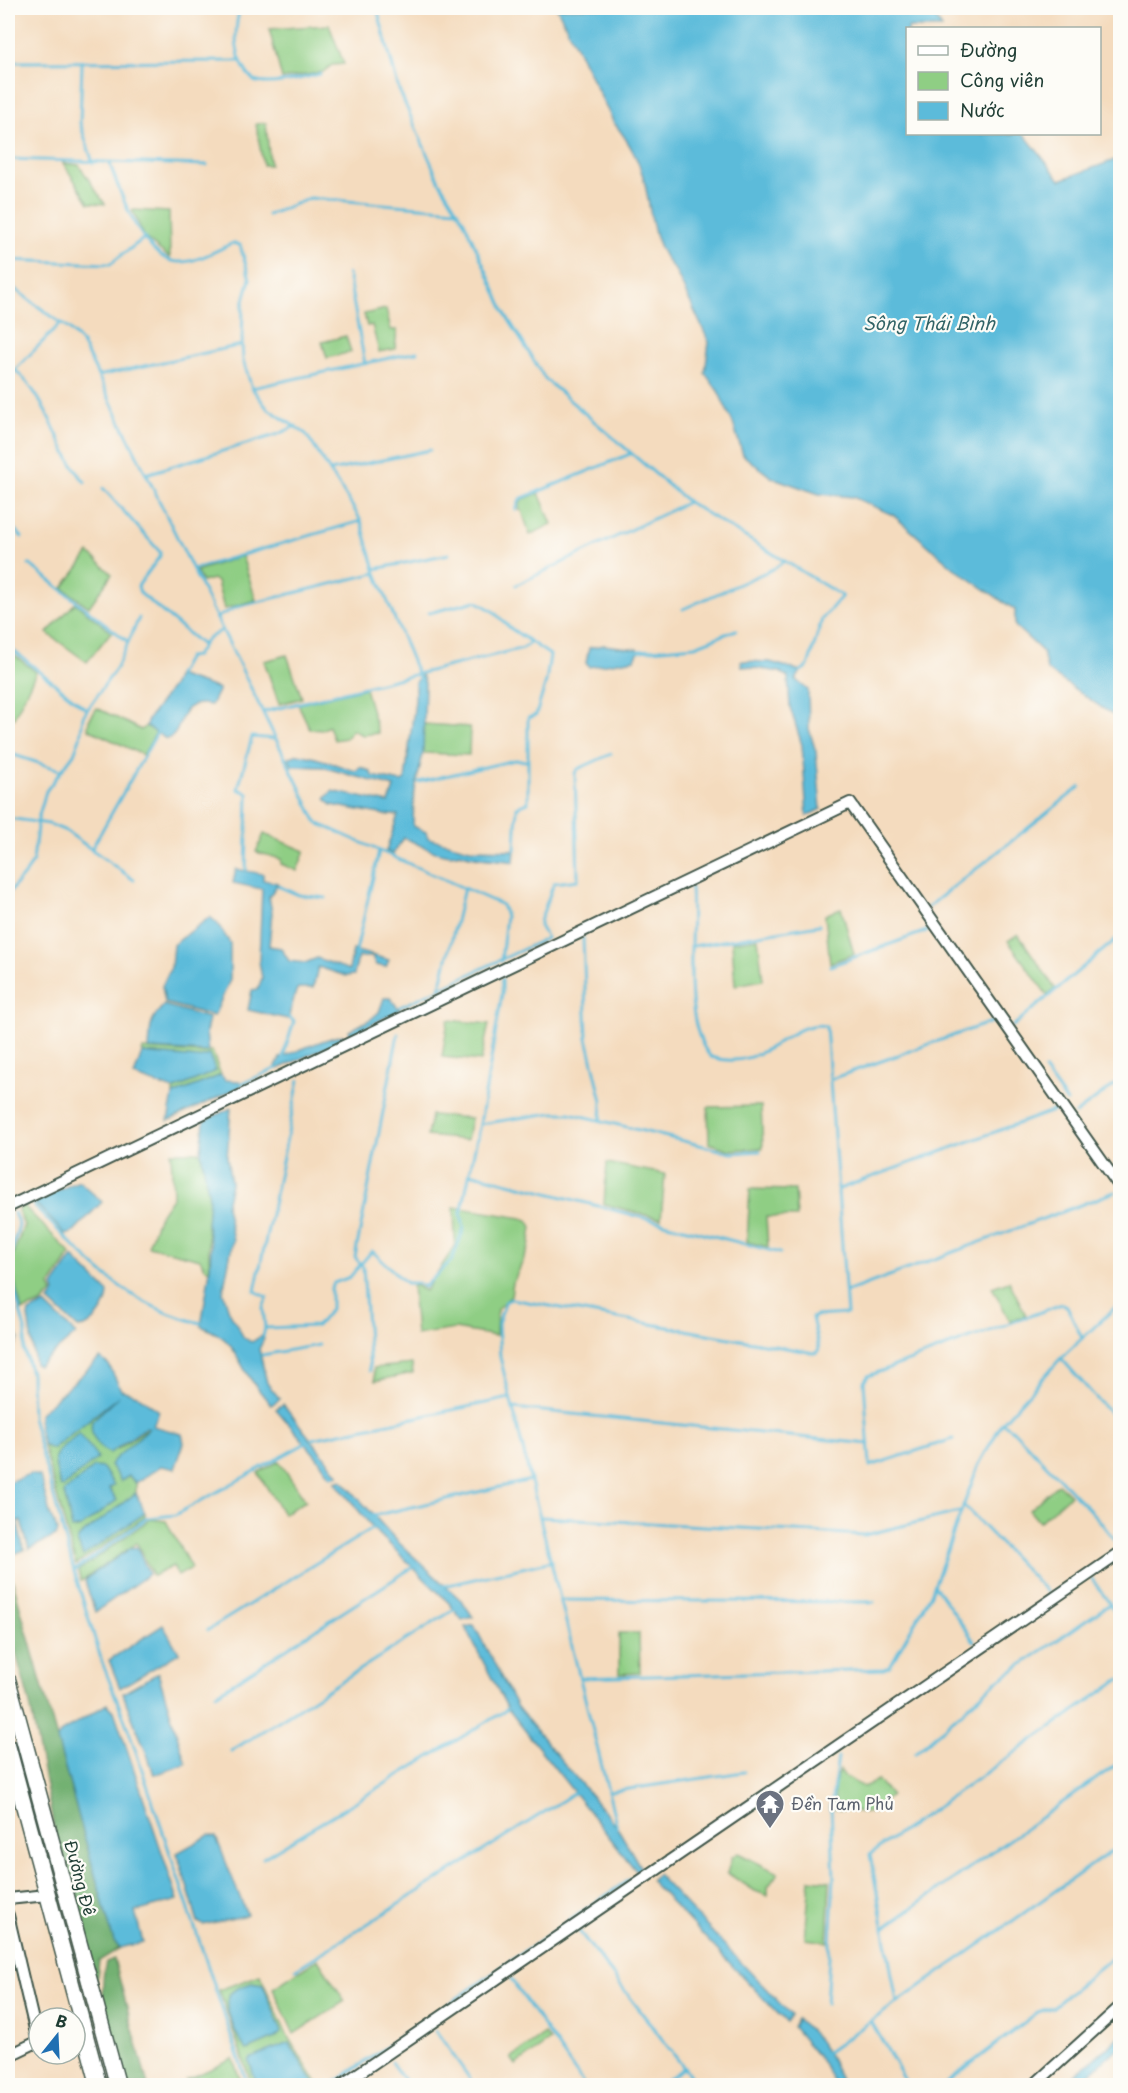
<svg xmlns="http://www.w3.org/2000/svg" width="1128" height="2093" viewBox="0 0 1128 2093" font-family="'Playpen Sans',sans-serif">
  <style>
    .green { fill: #8fce84; stroke: #57865c; stroke-width: 1.5; fill-rule: evenodd }
    .forest { fill: #73b172; stroke: #497753; stroke-width: 1.5 }
    .water { fill: #5cbbda; stroke: #3e7c87; stroke-width: 1.5 }
    .lines { fill: none; stroke-linecap: round; stroke-linejoin: round }
    .stream { stroke: #5cbbda; stroke-width: 3 }
    .street-casing { stroke: #3f5549; stroke-width: 14 }
    .secondary-casing { stroke: #3f5549; stroke-width: 18 }
    .street { stroke: #fff; stroke-width: 10 }
    .secondary { stroke: #fff; stroke-width: 15 }
    .labels { text-anchor: middle; stroke-width: 4.5; stroke-linejoin: round; paint-order: stroke }
    .worship-label { font-size: 16px; fill: #5b616d; stroke: #fdfcf7; text-anchor: start }
    .street-label { font-size: 16px; fill: #1f3d34; stroke: #fdfcf7 }
    .water-label { font-size: 18px; font-style: italic; fill: #316366; stroke: #fdfcf7 }
  </style>
  <rect width="100%" height="100%" fill="#fdfcf7"/>
  <filter id="ink" filterUnits="userSpaceOnUse"><feTurbulence type="fractalNoise" baseFrequency=".0167" numOctaves="2"/><feDisplacementMap in="SourceGraphic" scale="12" xChannelSelector="R" yChannelSelector="G"/><feConvolveMatrix kernelMatrix="1 2 1 2 8 2 1 2 1" color-interpolation-filters="sRGB"/></filter>
  <filter id="wash" filterUnits="userSpaceOnUse"><feTurbulence type="fractalNoise" baseFrequency=".008" numOctaves="4" result="noise"/><feDisplacementMap in="SourceGraphic" scale="24" xChannelSelector="R" yChannelSelector="G"/><feGaussianBlur stdDeviation="1.35" result="paint"/><feColorMatrix in="noise" values="0 0 0 0 0 0 0 0 0 0 0 0 0 0 0 0 0 1.4 0 .05"/><feComposite in="paint" operator="in"/></filter>
  <g filter="url(#wash)">
    <rect width="100%" height="100%" fill="#f4dbbe"/>
    <g class="green">
      <path d="M329,25L344,64L332,65L323,72L282,79L269,29Z"/>
      <path d="M266,123L270,165H263L256,124Z"/>
      <path d="M63,163L79,165L105,204L89,203Z"/>
      <path d="M132,210L169,212L170,258L145,238Z"/>
      <path d="M386,309L391,330H397L395,349L379,352L372,325L367,326L364,314Z"/>
      <path d="M346,336L351,352L327,358L322,342Z"/>
      <path d="M539,493L552,524L530,535L522,511L519,510L521,500Z"/>
      <path d="M89,553L112,574L89,607L63,588Z"/>
      <path d="M242,556L256,600L224,609L217,582L213,579L202,582L196,571Z"/>
      <path d="M75,603L111,632L87,662L47,633Z"/>
      <path d="M13,654L36,672L14,718L8,715V663Z"/>
      <path d="M287,655L302,698L279,704L264,661Z"/>
      <path d="M365,688L378,733L363,735L352,730L346,738L334,740L329,726L322,730L310,729L298,704Z"/>
      <path d="M97,708L141,730L146,726L156,732L143,755L88,729L89,720Z"/>
      <path d="M423,724L470,727L469,755L423,753Z"/>
      <path d="M264,834L305,851L297,871L281,864V859L256,852Z"/>
      <path d="M841,908L854,954L830,963L825,915Z"/>
      <path d="M1018,934L1055,988L1047,995L1008,941Z"/>
      <path d="M758,938L763,980L735,985L732,942Z"/>
      <path d="M448,1020L489,1024L481,1061L442,1057Z"/>
      <path d="M143,1049L199,1053L212,1051L221,1075L173,1095V1090L216,1071L209,1055L198,1058L142,1053Z"/>
      <path d="M761,1106L763,1148L730,1150L709,1143L708,1107Z"/>
      <path d="M431,1115L471,1118L467,1140L427,1136Z"/>
      <path d="M171,1152H201L210,1197L207,1225L210,1270L205,1268L200,1259L148,1246L158,1218L173,1196Z"/>
      <path d="M607,1163L665,1174L661,1219L604,1204Z"/>
      <path d="M750,1189L795,1190L797,1217H766L768,1247L747,1242Z"/>
      <path d="M23,1205L71,1254L50,1286L53,1292L41,1304L22,1311L10,1263L24,1225L18,1210Z"/>
      <path d="M454,1207L522,1218L528,1220L532,1227L529,1248L513,1283L511,1296L497,1309L496,1336L455,1329L416,1335L412,1286H417L425,1291L455,1246Z"/>
      <path d="M1009,1281L1026,1315L1010,1321L992,1287Z"/>
      <path d="M412,1364L413,1373L375,1381L374,1368Z"/>
      <path d="M119,1396L92,1422L118,1449L149,1427L121,1480L129,1476L136,1483V1493L79,1537L83,1555L139,1516L145,1513V1517L76,1565L43,1445L52,1449ZM109,1489L116,1500L64,1492Z"/>
      <path d="M279,1461L306,1501L283,1514L258,1473Z"/>
      <path d="M1058,1484L1070,1495L1039,1522L1029,1510Z"/>
      <path d="M150,1519L166,1521L191,1568L178,1576L173,1566L153,1576L137,1543L81,1581L78,1571Z"/>
      <path d="M619,1633H639L640,1673L619,1674Z"/>
      <path d="M840,1770L846,1778L864,1787L877,1780L891,1795L872,1813L835,1809L834,1785Z"/>
      <path d="M738,1853L778,1873L768,1887V1896L755,1891L727,1873L732,1857Z"/>
      <path d="M810,1879L830,1881L827,1942L805,1939Z"/>
      <path d="M318,1959L345,2001L294,2034L273,1988Z"/>
      <path d="M260,1975L288,2037L318,2085H252L219,1990Z"/>
      <path d="M545,2034L550,2041L516,2065L511,2058Z"/>
      <path d="M233,2059L242,2085H188L186,2080Z"/>
    </g>
    <g class="forest">
      <path d="M8,1564L114,1942L120,1948L99,1961L96,1985L55,1833L30,1704L8,1625Z"/>
      <path d="M114,1959L148,2085H125C114,2045 95,2004 106,1962Z"/>
    </g>
    <g class="water">
      <path d="M557,8H929L942,28H908V134H1024L1060,180L1120,158V720L1047,670L1043,652L1015,626V610L954,568L893,515L853,497L819,494L771,477L743,455L733,423L718,391L705,373L709,342L675,270C652,246 652,216 645,184C640,162 628,140 614,123Z"/>
      <path d="M604,645L637,649L639,651L635,659L589,667L586,663L589,648Z"/>
      <path d="M741,661L770,662L801,671L796,680L808,690L809,729L816,752L821,809L807,816L802,745L790,707L788,677L780,672L742,666Z"/>
      <path d="M177,675L219,689L211,705C172,697 187,735 166,739L146,726L147,721L173,685Z"/>
      <path d="M422,675L425,683L423,753L414,795L413,826L426,832L428,838L470,849L515,850L514,862C499,859 473,859 460,853C443,860 420,844 404,838L393,854L386,851L398,815H385L332,805L325,799L332,791L389,803L394,787L322,767L292,766L288,758L298,754C318,757 336,765 356,771L360,767L370,771L373,776L401,782L405,780L415,700V682Z"/>
      <path d="M236,869L263,874V880L278,883L269,897L272,912L269,946L281,948L289,961L305,963L317,958L349,970L353,950L389,960L386,967L376,965L372,957H358L354,975L346,976L318,967L313,988H298L296,991L288,1019L248,1010L252,990L258,989L262,978L259,961L262,889L233,883Z"/>
      <path d="M210,917L217,923L230,943V980L214,1016L165,1003L162,986L171,967L173,945Z"/>
      <path d="M384,998H390L400,1010L349,1036V1031L371,1019L379,1012Z"/>
      <path d="M164,1005L209,1018L206,1032L208,1052L149,1049C151,1026 148,1022 164,1005Z"/>
      <path d="M343,1035L345,1039L278,1069L276,1066L280,1058C300,1050 323,1039 343,1035Z"/>
      <path d="M142,1053L198,1058L209,1055L216,1071L173,1090L134,1076Z"/>
      <path d="M221,1075L225,1080L239,1081L242,1086L168,1121L173,1095Z"/>
      <path d="M231,1108L227,1158L231,1183L226,1206L233,1240L223,1292L229,1311L244,1338L252,1342L261,1336L264,1339L259,1349L267,1383L280,1399L271,1405C263,1395 255,1386 248,1375C231,1348 234,1340 201,1326L210,1270L211,1246L207,1225L209,1197L201,1152L204,1121Z"/>
      <path d="M79,1181L102,1202L73,1232L66,1235L34,1202Z"/>
      <path d="M73,1257L108,1292C108,1306 93,1328 78,1328L49,1301L55,1292L53,1286Z"/>
      <path d="M9,1301L10,1315L19,1339L16,1345L8,1349Z"/>
      <path d="M45,1304L76,1334L38,1366L35,1364L28,1316L29,1312Z"/>
      <path d="M100,1358L109,1365L121,1390L137,1395L159,1411L153,1426L182,1434L184,1443L175,1469L161,1466L136,1483L129,1476L121,1481L110,1465L114,1460L149,1428L146,1427L110,1453C98,1449 89,1434 92,1421L119,1396L52,1449L43,1445L39,1430V1414Z"/>
      <path d="M283,1404L339,1475L331,1477L316,1456L276,1409Z"/>
      <path d="M79,1433L98,1458L63,1487L60,1486C51,1451 53,1455 79,1433Z"/>
      <path d="M94,1467L103,1468L114,1485L109,1489L117,1500L81,1527L72,1529L64,1492Z"/>
      <path d="M30,1474L40,1476L51,1517L58,1531L56,1536L29,1549L21,1521H17L24,1550L9,1556L8,1482Z"/>
      <path d="M342,1480L397,1541L463,1602L473,1617L462,1620L449,1603L373,1528L335,1482Z"/>
      <path d="M136,1493L145,1513L83,1556L77,1541L79,1537Z"/>
      <path d="M137,1547L149,1574L95,1612L85,1581L87,1578L131,1548Z"/>
      <path d="M163,1625L179,1653L120,1688L109,1660Z"/>
      <path d="M474,1625L517,1707L617,1827L642,1870L637,1872L508,1709L465,1627Z"/>
      <path d="M158,1673L186,1764L154,1775C146,1746 132,1722 123,1693Z"/>
      <path d="M107,1704L114,1711L178,1900L135,1912L143,1942L120,1948L114,1942L57,1739L60,1733Z"/>
      <path d="M209,1835L216,1837L247,1915L203,1925L198,1922L177,1853Z"/>
      <path d="M657,1874L791,2015L786,2022L650,1880Z"/>
      <path d="M252,1983L263,1985L282,2032L275,2038L247,2050C239,2042 223,2008 228,1997C231,1989 244,1986 252,1983Z"/>
      <path d="M797,2019C820,2036 832,2060 843,2085H835L823,2063L793,2027Z"/>
      <path d="M1120,2036V2046L1079,2085H1064Z"/>
      <path d="M289,2043L315,2085H257L249,2061L251,2058Z"/>
    </g>
    <g class="lines">
      <g class="stream">
        <path d="M240,8C233,33 234,62 254,81C271,87 302,78 320,74"/>
        <path d="M377,8L399,90L439,181L464,221L506,315L545,379L688,502L842,596L822,619L808,666L801,671"/>
        <path d="M8,62L241,61"/>
        <path d="M82,63L80,123L93,163"/>
        <path d="M8,159L207,165"/>
        <path d="M110,164C120,193 144,263 180,262C197,262 217,250 233,243L240,245L250,279L243,304L242,345L243,360L252,388L267,408L306,434L354,509L361,521L376,573L419,678"/>
        <path d="M268,215L310,198L457,210"/>
        <path d="M8,260L110,264L143,239"/>
        <path d="M348,274L365,364"/>
        <path d="M8,284L70,330L82,343L317,823L502,905L506,916L501,961"/>
        <path d="M15,370C50,401 56,447 85,482"/>
        <path d="M98,376L242,345"/>
        <path d="M8,377L61,323"/>
        <path d="M252,388L417,352"/>
        <path d="M330,471L430,450"/>
        <path d="M146,474L276,435L296,426"/>
        <path d="M103,488L160,552V556L138,586L140,593L202,645"/>
        <path d="M516,510L520,499L630,454"/>
        <path d="M8,523L22,537"/>
        <path d="M29,564L127,641"/>
        <path d="M193,569L361,521"/>
        <path d="M375,569L449,554"/>
        <path d="M516,585L688,502"/>
        <path d="M683,609L775,568L784,561"/>
        <path d="M429,613L476,601L493,611L510,628L550,655L546,682L536,715L528,718V803L517,807L515,850"/>
        <path d="M216,618L237,607L376,573"/>
        <path d="M8,646L86,709"/>
        <path d="M639,651L695,646L736,630"/>
        <path d="M178,675L188,657L196,656L206,640L222,630"/>
        <path d="M263,712L523,648L531,642"/>
        <path d="M8,753L60,770"/>
        <path d="M419,782L515,760L527,761"/>
        <path d="M8,818L49,824L66,831L134,880"/>
        <path d="M92,848L157,733"/>
        <path d="M246,870L248,793L238,789L252,737L276,739"/>
        <path d="M278,886L299,895L326,898"/>
        <path d="M8,894L28,870L33,861L38,819L46,791L74,754L80,738L83,716L117,667L139,618"/>
        <path d="M928,907L1080,787"/>
        <path d="M583,938L587,1038L602,1101L601,1119"/>
        <path d="M693,946L819,925"/>
        <path d="M356,951L379,851"/>
        <path d="M830,966L932,929"/>
        <path d="M440,988L464,888"/>
        <path d="M400,1007L547,938L540,926V921L554,883L578,880L575,773L578,769L611,754"/>
        <path d="M1013,1026L1120,936"/>
        <path d="M283,1057L294,1021L288,1017"/>
        <path d="M1044,1070L1067,1102"/>
        <path d="M831,1079L997,1020"/>
        <path d="M299,1080L255,1291L267,1297L263,1308L265,1328L317,1326L331,1309V1288L334,1283L350,1277L372,1251L406,1283H418L424,1287L452,1260L464,1228L461,1214L480,1124L502,994V979"/>
        <path d="M241,1084L277,1068"/>
        <path d="M1075,1114L1120,1081"/>
        <path d="M480,1124L552,1113H570L732,1153L760,1151"/>
        <path d="M470,1173L780,1253"/>
        <path d="M839,1189L1058,1109"/>
        <path d="M33,1205C86,1257 124,1306 201,1323"/>
        <path d="M8,1263L19,1225L14,1213"/>
        <path d="M8,1266L26,1333L24,1350L31,1373L32,1417L74,1571L102,1662L129,1731L248,2086"/>
        <path d="M846,1292L1115,1192"/>
        <path d="M263,1337L265,1328"/>
        <path d="M262,1355L319,1345"/>
        <path d="M1061,1358L1103,1406L1120,1421"/>
        <path d="M370,1371L363,1267L355,1257L398,1034"/>
        <path d="M513,1408L869,1444"/>
        <path d="M1002,1423L1012,1429L1099,1520L1116,1542"/>
        <path d="M312,1439L510,1398"/>
        <path d="M953,1439L870,1466L864,1382L868,1376L1062,1304L1067,1306L1082,1338"/>
        <path d="M963,1505L1047,1592"/>
        <path d="M372,1516L531,1480"/>
        <path d="M541,1517L865,1535L959,1512"/>
        <path d="M74,1571L147,1518L175,1515L306,1443"/>
        <path d="M1092,1579L1120,1618"/>
        <path d="M934,1585L974,1641"/>
        <path d="M444,1586L552,1561"/>
        <path d="M562,1600L874,1602"/>
        <path d="M208,1630L373,1528"/>
        <path d="M581,1678L884,1669L890,1666L931,1594L978,1466L1002,1423L1061,1358L1120,1303"/>
        <path d="M216,1694L413,1567"/>
        <path d="M231,1751L455,1609"/>
        <path d="M915,1753L996,1682L1110,1604"/>
        <path d="M608,1792L744,1772"/>
        <path d="M617,1827L500,1357L498,1324L505,1302L511,1299L814,1353L818,1352L819,1348L812,1318L815,1316L847,1314L826,1026C788,1018 765,1074 711,1057C680,1023 695,934 691,888"/>
        <path d="M263,1858L508,1709"/>
        <path d="M884,1928L1120,1762"/>
        <path d="M579,1931L698,2086"/>
        <path d="M296,1969L576,1792"/>
        <path d="M511,1979L585,2086"/>
        <path d="M897,2002L870,1854L1120,1679"/>
        <path d="M826,2004L834,1879L831,1806L838,1757"/>
        <path d="M871,2021L908,2086"/>
        <path d="M436,2031L475,2086"/>
        <path d="M826,2053L1120,1845"/>
        <path d="M391,2062L408,2086"/>
        <path d="M330,2086L630,1879"/>
        <path d="M657,2086L684,2068"/>
        <path d="M942,2086L1038,2012L1053,2007L1120,1951"/>
      </g>
    </g>
  </g>
  <g filter="url(#ink)">
    <g class="lines">
      <g class="street-casing">
        <g id="street">
          <path d="M8,1207L850,803L1120,1187"/>
          <path d="M8,1899L47,1895"/>
          <path d="M8,1915L38,2042"/>
          <path d="M8,2056L39,2041"/>
          <path d="M340,2086L1120,1553"/>
          <path d="M1033,2086L1120,2007"/>
        </g>
      </g>
      <g class="secondary-casing">
        <g id="secondary">
          <path d="M8,1681L118,2086"/>
          <path d="M8,1747L99,2086"/>
        </g>
      </g>
      <use href="#street" class="street"/>
      <use href="#secondary" class="secondary"/>
    </g>
  </g>
  <defs>
    <g id="temple-pin" transform="scale(1.5)"><path d="M0 17L-7.5 6A9.5 9.5 0 1 1 7.5 6Z" fill="#6b7280" stroke="#fdfcf7"/><path d="M0-6L5-2H3V0L6.5 2.5H4V6H1.5V3h-3V6H-4V2.5H-6.5L-3 0V-2H-5Z" fill="#fff"/></g>
  </defs>
  <g fill-rule="evenodd">
    <use href="#temple-pin" x="770" y="1804"/>
  </g>
  <g class="labels">
    <g class="worship-label">
      <text x="791" y="1810">Đền Tam Phủ</text>
    </g>
    <g class="street-label">
      <text transform="translate(80 1878) rotate(75)" y="6">Đường Đê</text>
    </g>
    <g class="water-label">
      <text x="929" y="330">Sông Thái Bình</text>
    </g>
  </g>
  <rect width="1128" height="2093" fill="none" stroke="#fdfcf7" stroke-width="30"/>
  <rect x="906" y="27" width="195" height="108" fill="#fdfcf7" stroke="#a4b0a9" stroke-width="1.5"/>
  <rect x="918" y="46" width="30" height="9" fill="#ffffff" stroke="#a4b0a9" stroke-width="1.5"/>
  <text x="960" y="57" font-size="18" fill="#1f3d34">Đường</text>
  <rect x="918" y="72" width="30" height="18" fill="#8fce84" stroke="#a4b0a9" stroke-width="1.5"/>
  <text x="960" y="87" font-size="18" fill="#1f3d34">Công viên</text>
  <rect x="918" y="102" width="30" height="18" fill="#5cbbda" stroke="#a4b0a9" stroke-width="1.5"/>
  <text x="960" y="117" font-size="18" fill="#1f3d34">Nước</text>
  <g transform="translate(57 2036) rotate(18)"><circle r="28" fill="#fdfcf7" stroke="#a4b0a9" stroke-width="1.5"/>
  <path d="M0-4.5L10 22L0 15L-10 22Z" fill="#1f6fb2"/>
  <text y="-9" font-size="16" font-weight="bold" text-anchor="middle" fill="#1f3d34">B</text>
  </g>
</svg>
